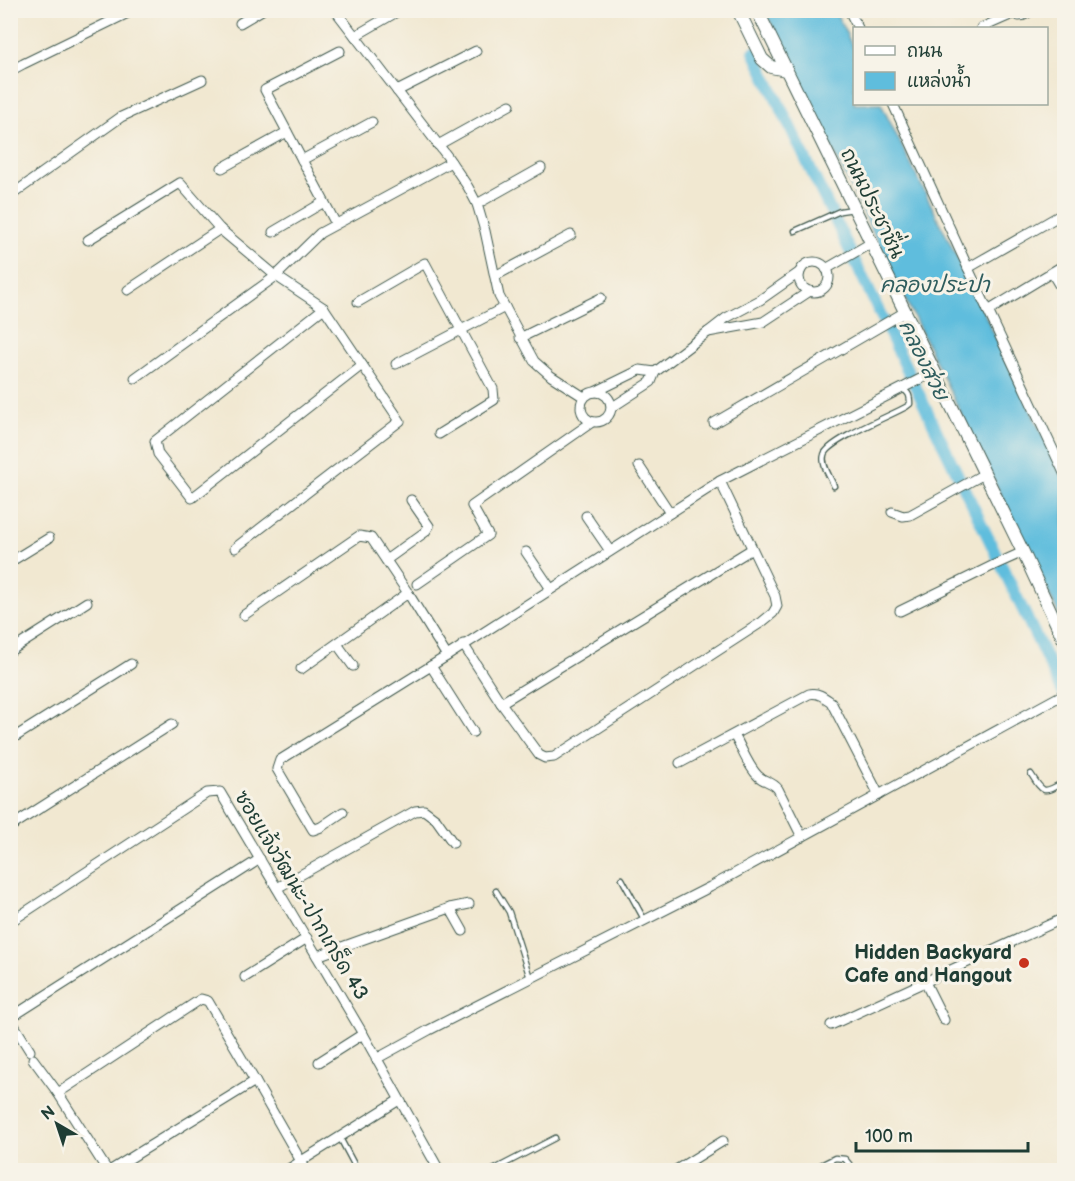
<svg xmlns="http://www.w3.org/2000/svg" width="1075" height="1181" viewBox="0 0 1075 1181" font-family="'Balsamiq Sans','Playpen Sans Thai',sans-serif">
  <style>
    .water { fill: #5fbddd; stroke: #3f7d88; stroke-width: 1.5 }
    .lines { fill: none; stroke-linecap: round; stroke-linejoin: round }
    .canal { stroke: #5fbddd; stroke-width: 12 }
    .service-casing { stroke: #3e574c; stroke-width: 7 }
    .minor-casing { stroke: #3e574c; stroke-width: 11 }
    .tertiary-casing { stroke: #3e574c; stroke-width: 14 }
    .service { stroke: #fff; stroke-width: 4.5 }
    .minor { stroke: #fff; stroke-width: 9 }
    .tertiary { stroke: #fff; stroke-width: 12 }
    .poi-dot { fill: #c8321e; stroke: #f7f3e8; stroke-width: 2 }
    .labels { text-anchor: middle; stroke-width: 6; stroke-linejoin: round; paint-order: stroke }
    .street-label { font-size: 20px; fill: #1f3d34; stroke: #f7f3e8 }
    .poi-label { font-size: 20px; font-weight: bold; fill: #1f3d34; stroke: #f7f3e8; text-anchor: end }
    .water-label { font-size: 21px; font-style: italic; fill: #2f5d5e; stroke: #f7f3e8 }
  </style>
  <rect width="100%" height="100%" fill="#f7f3e8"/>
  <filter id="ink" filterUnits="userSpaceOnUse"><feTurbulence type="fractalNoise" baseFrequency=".0167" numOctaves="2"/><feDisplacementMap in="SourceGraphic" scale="12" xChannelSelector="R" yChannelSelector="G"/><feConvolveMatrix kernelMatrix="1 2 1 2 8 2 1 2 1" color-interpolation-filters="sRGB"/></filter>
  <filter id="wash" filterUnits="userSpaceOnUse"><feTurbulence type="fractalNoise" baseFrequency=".008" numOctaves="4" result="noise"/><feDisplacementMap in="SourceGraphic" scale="24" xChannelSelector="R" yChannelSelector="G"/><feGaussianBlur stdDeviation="1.35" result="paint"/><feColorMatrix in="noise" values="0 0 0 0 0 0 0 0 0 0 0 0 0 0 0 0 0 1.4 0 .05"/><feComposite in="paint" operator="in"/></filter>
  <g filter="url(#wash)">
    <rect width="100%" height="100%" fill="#f1e8d1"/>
    <path class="water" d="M765,11H835L854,49V104H881L963,269L1064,480V625Z"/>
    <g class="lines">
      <path class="canal" d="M754,52L1064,695"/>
    </g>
  </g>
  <g filter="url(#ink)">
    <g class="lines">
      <g class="service-casing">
        <g id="service">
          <path d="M795,231L840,211L854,209"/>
          <path d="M834,486C830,477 821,464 824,455C827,441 892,415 906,407L910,404C910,396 909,392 902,389"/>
          <path d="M1031,774C1044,795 1044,793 1064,782"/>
          <path d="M622,879L645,921"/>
          <path d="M496,891L509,912L530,978"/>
          <path d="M340,1138L357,1170"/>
          <path d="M493,1170L555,1138"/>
          <path d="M811,1170L835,1158L845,1159L854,1170"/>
        </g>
      </g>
      <g class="minor-casing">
        <g id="minor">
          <path d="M335,10L447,156L468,187L477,204L485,231L499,296L534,361L551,376L584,397"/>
          <path d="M849,10L858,28"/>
          <path d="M1014,10L1019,16C1024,16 1027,15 1030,10"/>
          <path d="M240,23L262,10"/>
          <path d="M981,28L1015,13"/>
          <path d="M355,36L400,10"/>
          <path d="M10,71L23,64L134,10"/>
          <path d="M397,91L476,51"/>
          <path d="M893,104L968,268L1064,473"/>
          <path d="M438,145L510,105"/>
          <path d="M302,160L372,122"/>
          <path d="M222,168L287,132"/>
          <path d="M10,196L121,117L202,80"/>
          <path d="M477,204L541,168"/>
          <path d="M336,224L265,90L340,51"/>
          <path d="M273,232L324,202"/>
          <path d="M88,240L180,183L220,229L276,276L324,308L400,421L235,548"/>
          <circle cx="814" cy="277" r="15"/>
          <path d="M968,268L1064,213"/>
          <path d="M826,269L871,243"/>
          <path d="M800,272L760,300L726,318L708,332L763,322L810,291"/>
          <path d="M1052,273L1064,293"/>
          <path d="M495,276L571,235"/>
          <path d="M128,290L220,229"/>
          <path d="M358,302L425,263L493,389L494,400L439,434"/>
          <path d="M324,308L155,441L158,454L192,498L362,365"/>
          <path d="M988,311L1064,265"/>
          <path d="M520,338L601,298"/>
          <path d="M396,364L505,307"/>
          <path d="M135,378L276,276L320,233L451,162"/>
          <circle cx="596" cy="407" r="15"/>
          <path d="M595,392L640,370L655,372"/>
          <path d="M611,408L651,382L655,372L708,332"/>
          <path d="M714,423L905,312"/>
          <path d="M639,466L670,513"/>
          <path d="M892,512L903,516L910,515L984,474"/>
          <path d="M586,516L610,551"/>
          <path d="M526,552L551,589"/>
          <path d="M386,560L425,532L429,526L411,500"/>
          <path d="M10,562L49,538"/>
          <path d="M417,584L488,535L472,506L592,422"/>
          <path d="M900,611L994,565L1023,552"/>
          <path d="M244,615L359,536L371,538L408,593L447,656"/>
          <path d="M337,644L353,666"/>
          <path d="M463,644L501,703L539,755L545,758L554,757L762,622L773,613L777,606L775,596L720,481"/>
          <path d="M10,651L87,602"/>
          <path d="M431,666L473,732"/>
          <path d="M301,669L408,593"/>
          <path d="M501,703L752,549"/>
          <path d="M734,735C742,748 747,765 758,776C764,782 772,781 778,789L802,837"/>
          <path d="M10,740L131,664"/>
          <path d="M680,763L809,694C818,692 824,697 831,702L879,795"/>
          <path d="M343,812L321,827L313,830L277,769L280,760L447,656L720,481L934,372"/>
          <path d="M10,827L172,724"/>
          <path d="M277,888L415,811L424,810L436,819L453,843"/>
          <path d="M450,908L463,931"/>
          <path d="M10,922L207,793L220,792L363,1034L439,1170"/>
          <path d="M317,956L450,908L469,904"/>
          <path d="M245,977L307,938"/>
          <path d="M925,982L944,1020"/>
          <path d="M10,1018L260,859"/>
          <path d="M10,1019L30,1051"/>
          <path d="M831,1025L1064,918"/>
          <path d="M33,1059L58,1093L107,1170"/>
          <path d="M376,1059L429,1030L710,887L1064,694"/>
          <path d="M319,1062L363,1034"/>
          <path d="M58,1093L201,999L208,1001L255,1081L306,1170"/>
          <path d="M111,1170L255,1081"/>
          <path d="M287,1170L399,1100"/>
          <path d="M676,1170L723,1141"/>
        </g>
      </g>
      <g class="tertiary-casing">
        <g id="tertiary">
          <path d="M738,10L762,59L771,67L786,70"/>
          <path d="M757,10L1023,552L1064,640"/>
        </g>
      </g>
      <use href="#service" class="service"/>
      <use href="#minor" class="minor"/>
      <use href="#tertiary" class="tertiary"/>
    </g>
  </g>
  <circle class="poi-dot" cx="1024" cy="963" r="6"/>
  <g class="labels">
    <g class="street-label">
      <text transform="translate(873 203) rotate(64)" y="7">ถนนประชาชื่น</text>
      <text transform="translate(302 895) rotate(59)" y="7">ซอยแจ้งวัฒนะ-ปากเกร็ด 43</text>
    </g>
    <g class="poi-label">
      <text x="1012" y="959">Hidden Backyard<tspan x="1012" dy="23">Cafe and Hangout</tspan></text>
    </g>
    <g class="water-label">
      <text x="935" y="292">คลองประปา</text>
      <text transform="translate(924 360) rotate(64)" y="7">คลองส่วย</text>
    </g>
  </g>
  <rect width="1075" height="1181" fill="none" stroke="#f7f3e8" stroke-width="36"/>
  <rect x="853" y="27" width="195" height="78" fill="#f7f3e8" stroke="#a1aaa0" stroke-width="1.5"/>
  <rect x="865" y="46" width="30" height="9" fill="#ffffff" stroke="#a1aaa0" stroke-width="1.5"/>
  <text x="907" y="57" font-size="18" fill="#1f3d34">ถนน</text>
  <rect x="865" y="72" width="30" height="18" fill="#5fbddd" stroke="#a1aaa0" stroke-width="1.5"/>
  <text x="907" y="87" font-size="18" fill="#1f3d34">แหล่งน้ำ</text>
  <g transform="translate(57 1124) rotate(321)" stroke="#f7f3e8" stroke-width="4.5" paint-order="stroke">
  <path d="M0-4.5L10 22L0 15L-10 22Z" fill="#1f3d34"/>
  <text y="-9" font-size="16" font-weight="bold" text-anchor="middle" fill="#1f3d34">N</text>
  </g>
  <path d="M856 1142v9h172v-9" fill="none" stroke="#1f3d34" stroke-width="3"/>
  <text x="865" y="1142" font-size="18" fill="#1f3d34" stroke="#f7f3e8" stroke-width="4.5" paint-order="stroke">100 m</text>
</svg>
